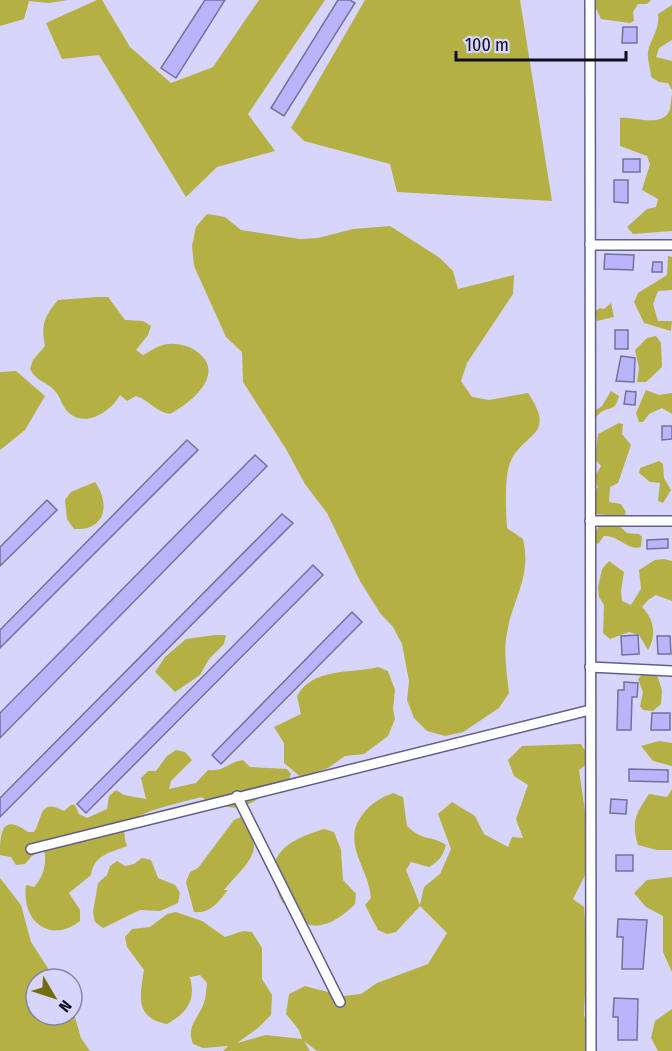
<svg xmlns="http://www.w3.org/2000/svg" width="672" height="1051" viewBox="0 0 672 1051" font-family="'Fira Sans Condensed',sans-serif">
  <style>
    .forest { fill: #b4b044 }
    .building { fill: #bab5fa; stroke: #74719b; stroke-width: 1.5 }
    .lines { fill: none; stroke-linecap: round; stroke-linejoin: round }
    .street-casing { stroke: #625f88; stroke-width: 12 }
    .street { stroke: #fff; stroke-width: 9 }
  </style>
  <rect width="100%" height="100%" fill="#d7d5fb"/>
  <g class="forest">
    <path d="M0,0H68L49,3L29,1L24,19L0,26Z"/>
    <path d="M97,0H102L130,47L171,83L213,67L259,0H325L248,114L275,151L217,167L186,197L99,55L62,59L46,23Z"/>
    <path d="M365,0H520L552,201L397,192L390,164L304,141L291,128Z"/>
    <path d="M592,0H651L647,4H638L633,12L634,21L630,23L601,19Z"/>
    <path d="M672,5V40L659,48L656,57L672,61V90L668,83L659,82L651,77C651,69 647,60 648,52C651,37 660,30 658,14Z"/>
    <path d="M672,94V231L633,234L627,227L647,209L656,207L658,199L642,190L650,164L647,156L620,146V118C634,116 664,129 670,109C671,104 671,99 672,94Z"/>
    <path d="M207,214L225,217L241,230L300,239L318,238L353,229L390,226L440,258L453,271L458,289L514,275L513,294L467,363L461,381L472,397L489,400L528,393C558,437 522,432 510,463C504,479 506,511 507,528L523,539C532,577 513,597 507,633C503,652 507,673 509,693L499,708L463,732L445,736L427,731L414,718L407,700L409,681L402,644L393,627L380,613L360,581L327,513L305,484L286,449L243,382L242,352L226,337L194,266L192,246L196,227Z"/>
    <path d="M668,256L672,257V290L658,291L653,304L658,321H672L671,331L644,323L634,302L638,293L667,275Z"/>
    <path d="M97,297H108L125,320L143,321L151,326L148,335L136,350L143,355C151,351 160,344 169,344C177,343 190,346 196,351C228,373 191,403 170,414C156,412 149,400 136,396L127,401L120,395C111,411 87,428 69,413C62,407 61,397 54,390C46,381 38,383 30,369L33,360L45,346C41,324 44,317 58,300Z"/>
    <path d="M611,303L614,317L597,321L594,312L600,308L604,309Z"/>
    <path d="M656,336L661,343L662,367L646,382H637L639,368L635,350L647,338Z"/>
    <path d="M16,371L45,396L25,430L0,450V372Z"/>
    <path d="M646,390L659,395L672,393V414L662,408L649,414L643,422H639L636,413Z"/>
    <path d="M611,391L619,396C615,411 612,406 601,412C598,414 597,417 594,419L593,412L602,406Z"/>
    <path d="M619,423L623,424L622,434L631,445L618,483L610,487L609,502L621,504L626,512L624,517L616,520L607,515L593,514L592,494L598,487L594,478L601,466L595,459L598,434Z"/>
    <path d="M659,461L663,464L664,478L671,490L663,503L658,501L660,483L650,482L639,473L640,468Z"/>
    <path d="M95,482C111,505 105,531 74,529L67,519L65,500L71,492Z"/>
    <path d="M616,523L627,533L639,534L642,537L641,547C627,551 619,535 604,536L598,544L594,541L595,532L601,524Z"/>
    <path d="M664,559L672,561V601L656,595L648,600L642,607C654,619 657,635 648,650L639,635L629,632L610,639L603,633L604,605L599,597L598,587L602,569L609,561L624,572L621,591L622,601L631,605L641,589L639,570L655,560Z"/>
    <path d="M215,635H226L224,644L209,659L200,675L175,692L155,672L165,657L186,639Z"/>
    <path d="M378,667L388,671L395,690L393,709L395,719L388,736L364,754L345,756L328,768L301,777L284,763V743L274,727L301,714L297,696C313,667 351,674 378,667Z"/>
    <path d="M644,673L657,675L662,690L661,704L653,711L643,710L640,706L643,692L638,679Z"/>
    <path d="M659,741L672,743V766L653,761L641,746Z"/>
    <path d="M581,744L591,761L579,770L587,825L588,869L573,899L584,907L587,950L584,1015L590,1034L588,1051H317L304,1041L310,1051H223L228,1046L203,1048L193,1044C186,1026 198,1019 204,1003C206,997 206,989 207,983L200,975L190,977C196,1000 188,1012 167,1024C134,1018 140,995 144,970L127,947L125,937L132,929L150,927L167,914L176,912L202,921L225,937L243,931L252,932L262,948V979L272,995L271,1015L258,1028L237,1043L266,1035L302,1039L299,1030L286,1014L289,994L305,986L343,996L361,994L377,983L428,964L447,933L420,906L396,932L387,934L378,930L365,905L371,898C369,868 340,842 363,814C370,804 382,797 393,793L403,797L407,826C423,842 432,835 446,845C443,856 439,861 429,867L411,862L406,870L420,905L424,887L440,874L451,849L438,814L452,802L475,816L484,834L508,847L512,837L523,838L516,819L528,785L514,776L508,760L522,746Z"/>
    <path d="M176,750L185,752L192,760L171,781L169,789L196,783L208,770C224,772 229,762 243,760L250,767L287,769L291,774L289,779L277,783L278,786C246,807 237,816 201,797C182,803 137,810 126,827C123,834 125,840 127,846C109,853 94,855 91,875L69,893L80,910V921C49,945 21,920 26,885L34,887C44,877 47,862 44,849L32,856L25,864L16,865L11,857L0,855C0,832 2,813 28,832H34C43,818 39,797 64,811L71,805H75L79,814L87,818L107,809L109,796L116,790L124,795L146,799L141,778L148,771H156L167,756Z"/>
    <path d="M672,789V850H657L638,845C631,821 636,814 649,794L667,797Z"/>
    <path d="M241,817C268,852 248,861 224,890H228C218,902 211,914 194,912L186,882L190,872L198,868L234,820Z"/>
    <path d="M324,829L334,832L341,850L343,880L356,894L355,904C344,916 320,933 304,922C295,915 294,907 283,903C260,858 282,842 324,829Z"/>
    <path d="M142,858L151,860L158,878L175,885L180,893L178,903L160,911L140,910L103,928L95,922L93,912L98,883L107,875L110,866L117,861L125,866L134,864Z"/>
    <path d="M672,877V972L663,952V916L646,907L634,893L647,880Z"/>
    <path d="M0,878L21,905L31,942L55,979H36V1015H72V1007L81,1038L90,1051H0Z"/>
    <path d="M672,1009V1051H658L651,1038L655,1021Z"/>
  </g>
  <g class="building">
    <path d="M205,0H225L176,78L161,68Z"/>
    <path d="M338,0H350L355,3L284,116L271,108Z"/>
    <path d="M623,27H637V43H622Z"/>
    <rect x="623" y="159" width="17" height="13"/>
    <path d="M614,180H628V203L614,202Z"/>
    <path d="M605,254L634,255L633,270L604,269Z"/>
    <path d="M653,262H662V272H652Z"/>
    <rect x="615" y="330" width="13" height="19"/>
    <path d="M621,356L635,358L634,382L616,381Z"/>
    <path d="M626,391L636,392L635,405L624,404Z"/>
    <path d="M662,426H672V439L662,440Z"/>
    <path d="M187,440L198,450L0,648V630Z"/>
    <path d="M255,455L267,466L0,738V713Z"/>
    <path d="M47,500L57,510L0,566V547Z"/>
    <path d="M282,514L293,523L0,817V798Z"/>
    <path d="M668,539V548L647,549V540Z"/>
    <path d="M313,565L323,575L86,813L77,804Z"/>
    <path d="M352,612L362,622L221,764L212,755Z"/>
    <path d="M638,635L639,654L622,655L621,636Z"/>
    <path d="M657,636H670L671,654H658Z"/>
    <path d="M624,682L638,683L637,697H632L631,730H617L618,690H624Z"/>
    <path d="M652,713H670V730H651Z"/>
    <path d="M629,769L668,770V782L629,781Z"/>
    <path d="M611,799L627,800L626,814L610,813Z"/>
    <rect x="616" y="855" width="17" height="16"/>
    <path d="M618,919L647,920L643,969H622L623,937H617Z"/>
    <path d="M614,998L638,999L637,1040H618V1017H613Z"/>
  </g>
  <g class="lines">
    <g class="street-casing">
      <g id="street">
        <path d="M590,0L591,1051"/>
        <path d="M590,245H672"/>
        <path d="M590,521H672"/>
        <path d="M590,667L672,671"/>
        <path d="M237,796L340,1002"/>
        <path d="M31,849L590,710"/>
      </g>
    </g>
    <use href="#street" class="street"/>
  </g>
  <g transform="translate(54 997) rotate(129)"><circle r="28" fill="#d7d5fb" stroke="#8785a2" stroke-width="1.5"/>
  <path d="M0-4.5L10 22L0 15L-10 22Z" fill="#716e0e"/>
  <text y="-9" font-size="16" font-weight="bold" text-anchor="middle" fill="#0f0d1d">N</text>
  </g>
  <path d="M456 51v9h170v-9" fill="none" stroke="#0f0d1d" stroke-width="3"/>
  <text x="465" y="51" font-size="18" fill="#0f0d1d" stroke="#d7d5fb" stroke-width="4.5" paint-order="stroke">100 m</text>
</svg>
